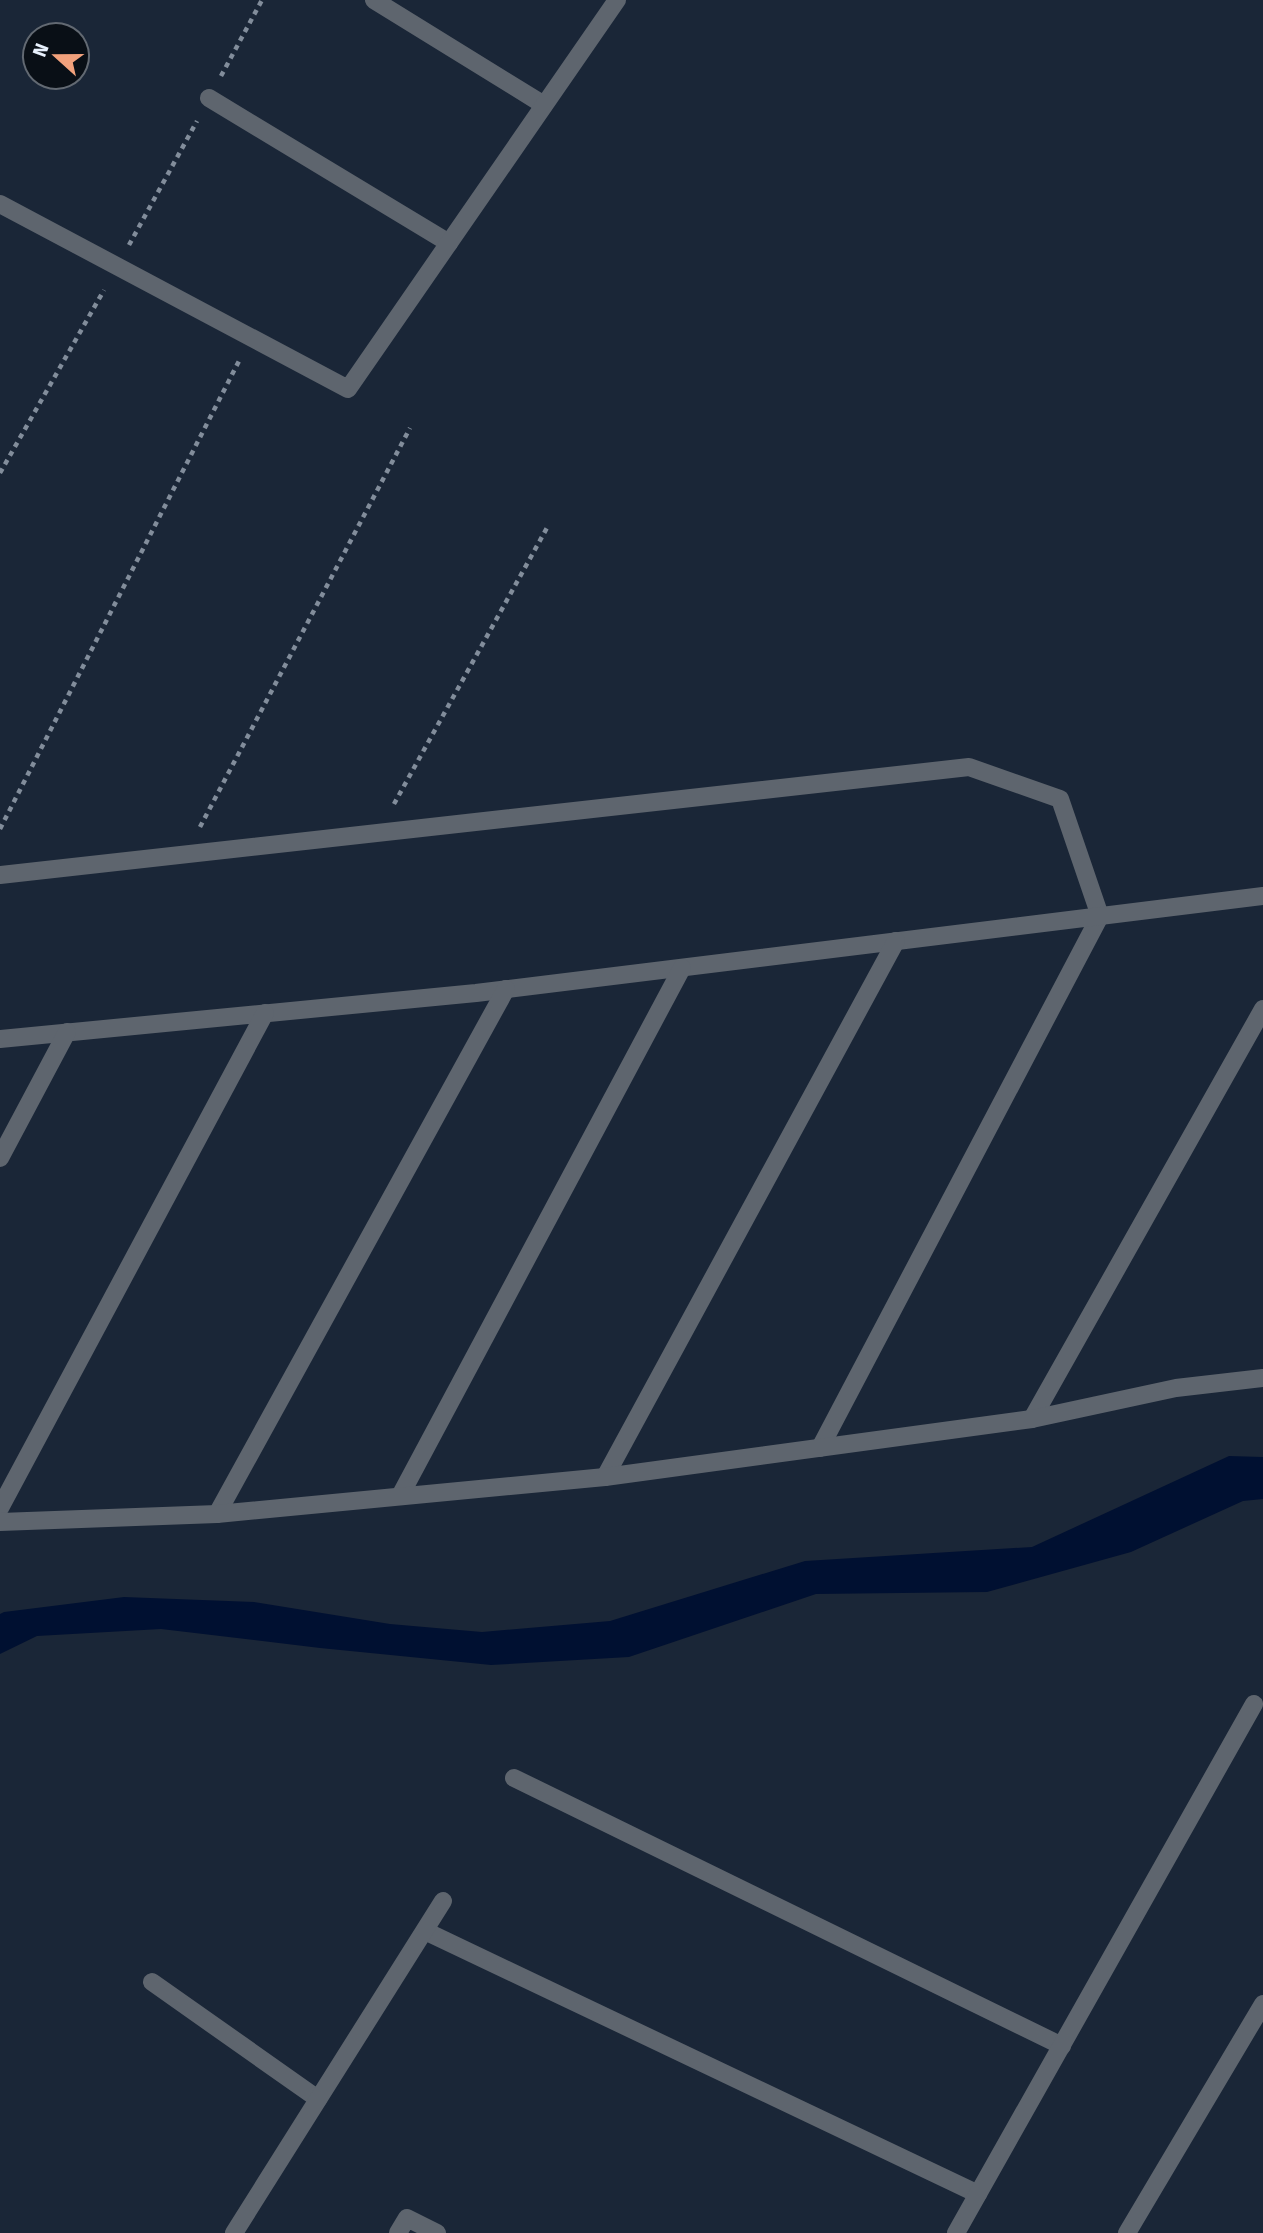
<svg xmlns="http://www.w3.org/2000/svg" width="1263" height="2233" viewBox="0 0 1263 2233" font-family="'Fira Sans',sans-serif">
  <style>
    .water { fill: #001031 }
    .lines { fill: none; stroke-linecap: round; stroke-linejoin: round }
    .path { stroke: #828d9b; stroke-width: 4.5; stroke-dasharray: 5 5; stroke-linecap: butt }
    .street { stroke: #5e656e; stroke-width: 18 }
  </style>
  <rect width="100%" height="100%" fill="#1a2637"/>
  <path class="water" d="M1229,1456L1263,1457V1499L1243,1501L1131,1552L987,1592L816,1594L629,1657L491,1665L320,1648L161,1629L37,1636L0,1654V1614L4,1612L124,1597L254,1602L390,1624L482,1632L610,1621L805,1561L1032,1547Z"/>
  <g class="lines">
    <g class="path">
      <path d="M221,76L262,0"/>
      <path d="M129,245L197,121"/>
      <path d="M0,473L104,290"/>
      <path d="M394,804L548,526"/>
      <path d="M200,827L410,428"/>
      <path d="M0,829L240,359"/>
    </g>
    <g class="street">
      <path d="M374,0L544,105"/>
      <path d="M209,98L449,243"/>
      <path d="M0,204L348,389L617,0"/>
      <path d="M0,875L969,767L1060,799L1100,916L820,1448"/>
      <path d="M0,1039L476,993L1263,896"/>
      <path d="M0,1158L67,1032"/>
      <path d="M1032,1419L1263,1009"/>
      <path d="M605,1477L896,941"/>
      <path d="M400,1496L682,968"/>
      <path d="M0,1508L265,1013"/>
      <path d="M217,1514L506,989"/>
      <path d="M0,1522L217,1514L605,1477L1032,1419L1176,1388L1263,1378"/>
      <path d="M514,1778L1062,2046"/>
      <path d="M425,1931L978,2194"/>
      <path d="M152,1982L318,2099"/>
      <path d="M234,2233L443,1901"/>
      <path d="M398,2233L407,2218L437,2233"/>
      <path d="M956,2233L1254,1704"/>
      <path d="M1127,2233L1263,2004"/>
    </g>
  </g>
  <g transform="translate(56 56) rotate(291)"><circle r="33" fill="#090f16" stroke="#626972" stroke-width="2"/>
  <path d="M0-5L12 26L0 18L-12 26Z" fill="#f1a17c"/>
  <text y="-10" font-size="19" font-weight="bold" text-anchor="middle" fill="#e8f1fd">N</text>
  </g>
</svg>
